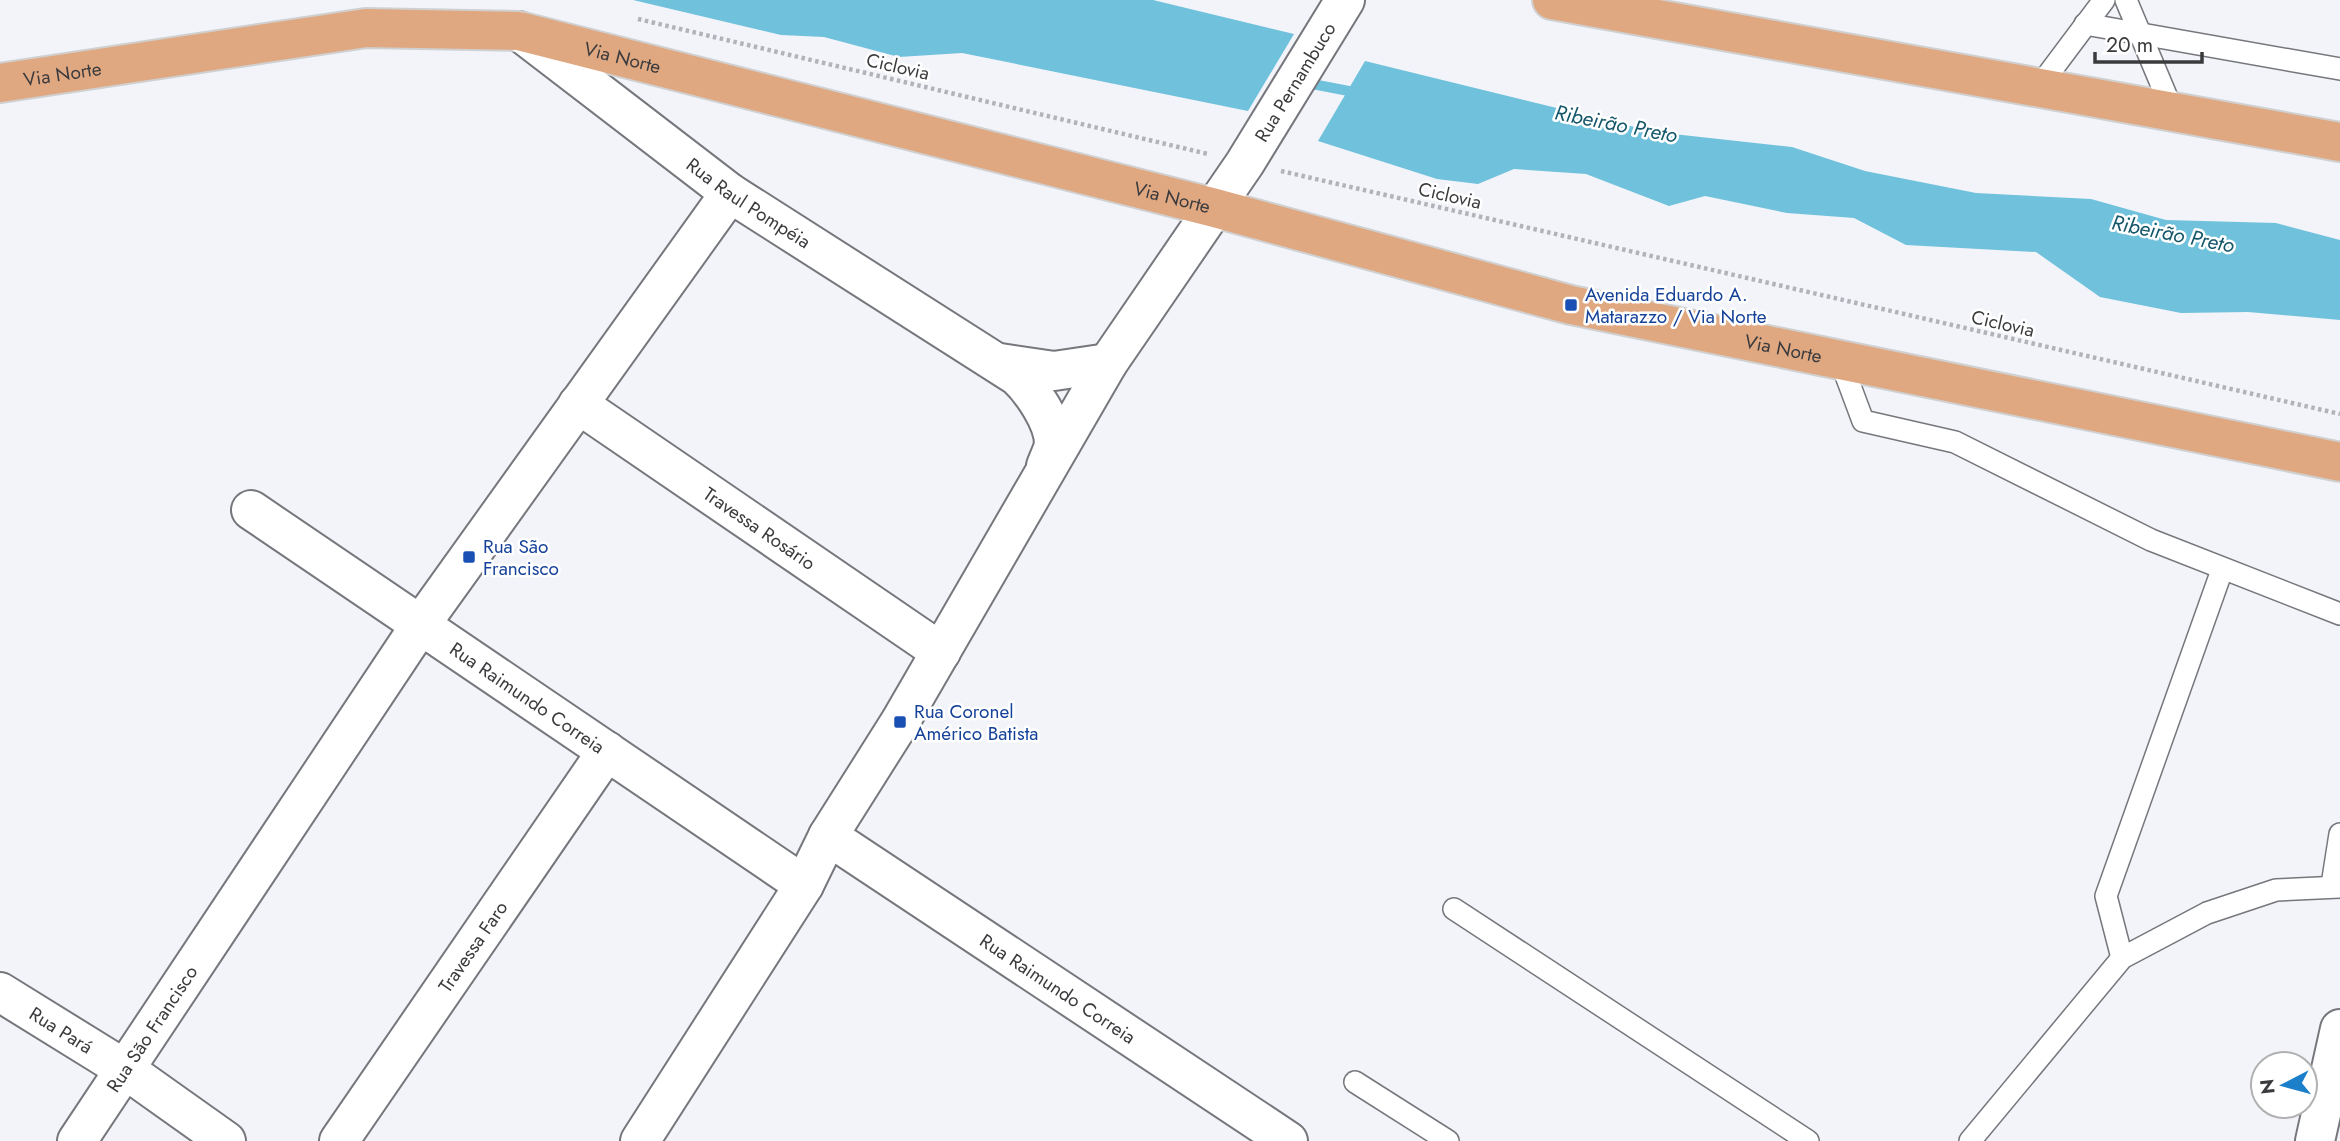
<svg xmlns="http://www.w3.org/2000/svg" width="2340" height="1141" viewBox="0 0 2340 1141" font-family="Jost,sans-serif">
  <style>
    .water { fill: #70c1dc }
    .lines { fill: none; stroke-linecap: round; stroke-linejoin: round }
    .stream { stroke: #70c1dc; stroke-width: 10 }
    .service-casing { stroke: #75777c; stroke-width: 24 }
    .minor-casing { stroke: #75777c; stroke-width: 42 }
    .tertiary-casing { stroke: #75777c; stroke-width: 42 }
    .primary-casing { stroke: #d0d0d1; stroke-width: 42 }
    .path { stroke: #b2b3b8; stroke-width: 4.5; stroke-dasharray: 3.5 3.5; stroke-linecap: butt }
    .service { stroke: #fff; stroke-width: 21 }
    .minor { stroke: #fff; stroke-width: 38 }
    .tertiary { stroke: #fff; stroke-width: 38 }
    .primary { stroke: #e0a881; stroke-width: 38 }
    .transit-dot { fill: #1a4fb4; stroke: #fff; stroke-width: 2.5 }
    .labels { text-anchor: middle; stroke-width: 5; stroke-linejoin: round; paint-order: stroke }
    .street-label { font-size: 19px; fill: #3b3b3e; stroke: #fff }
    .transit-label { font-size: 19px; fill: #164399; stroke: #fff; text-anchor: start }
    .water-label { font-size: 21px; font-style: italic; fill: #14576a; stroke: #fff }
  </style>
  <rect width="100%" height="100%" fill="#f2f4fa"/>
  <g class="water">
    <path d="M633,0H1153L1294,34L1248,111L962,53L899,57L824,37L781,35Z"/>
    <path d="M1365,61L1655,132L1792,147L1865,171L1976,193L2091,199L2166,220L2276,223L2340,240V320L2248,312L2181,313L2100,297L2036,252L1906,245L1854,218L1787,213L1705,196L1669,206L1586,174L1514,169L1478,184L1437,179L1318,141Z"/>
  </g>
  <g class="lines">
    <path class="stream" d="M1302,82L1359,93"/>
    <g class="service-casing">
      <g id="service">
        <path d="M2126,0L2173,112"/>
        <path d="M2085,24L2340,69"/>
        <path d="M2038,88L2104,0"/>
        <path d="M1841,362L1863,421L1955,442L2151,540L2340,614"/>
        <path d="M2332,885L2340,834"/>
        <path d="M1454,909L1808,1141"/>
        <path d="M2122,958L2106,896L2222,570"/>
        <path d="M1355,1082L1448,1141"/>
        <path d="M1970,1141L2122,958L2207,913L2276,890L2340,887"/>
      </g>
    </g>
    <g class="minor-casing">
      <g id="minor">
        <path id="s1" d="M578,404L941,652"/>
        <path id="s2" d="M251,510L804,885"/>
        <path id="s3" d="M828,836L1288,1141"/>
        <path id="s4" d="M0,992L126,1070L226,1141"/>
        <path id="s5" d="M339,1141L607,751"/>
        <path d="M2315,1141L2340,1029"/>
      </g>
    </g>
    <g class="tertiary-casing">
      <g id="tertiary">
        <path id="s6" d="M519,31L730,193L1017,376C1033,391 1054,422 1054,444C1053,451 1048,460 1046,466"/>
        <path d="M1000,363L1054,371L1108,363"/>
        <path id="s7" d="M77,1141L421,624L730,193"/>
        <path id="s8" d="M640,1141L804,885L828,836L900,722L1108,363L1245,163L1345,0"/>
      </g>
    </g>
    <g class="primary-casing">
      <g id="primary">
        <path d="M1552,0L2340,142"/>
        <path id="s9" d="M0,83L366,28L519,31L1215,208L1571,305L2340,462"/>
      </g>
    </g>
    <g class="path">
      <path d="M638,19L1208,154"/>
      <path d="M1281,171L2340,414"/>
    </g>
    <use href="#service" class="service"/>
    <use href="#minor" class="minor"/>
    <use href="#tertiary" class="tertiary"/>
    <use href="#primary" class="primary"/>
  </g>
  <g class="transit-dot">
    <rect x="1564" y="298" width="14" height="14" rx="3.5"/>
    <rect x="462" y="550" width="14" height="14" rx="3.5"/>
    <rect x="893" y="715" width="14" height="14" rx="3.5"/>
  </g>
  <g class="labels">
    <g class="street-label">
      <text dy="7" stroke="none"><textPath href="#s9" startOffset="630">Via Norte</textPath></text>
      <text transform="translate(898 66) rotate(13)" y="7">Ciclovia</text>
      <text dy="7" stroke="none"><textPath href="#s9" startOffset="63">Via Norte</textPath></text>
      <text dy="7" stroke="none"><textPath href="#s8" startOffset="1246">Rua Pernambuco</textPath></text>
      <text transform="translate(1450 195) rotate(13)" y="7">Ciclovia</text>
      <text dy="7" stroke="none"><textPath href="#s9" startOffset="1197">Via Norte</textPath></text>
      <text dy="7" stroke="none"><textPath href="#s6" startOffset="287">Rua Raul Pompéia</textPath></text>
      <text transform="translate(2003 323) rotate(13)" y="7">Ciclovia</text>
      <text dy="7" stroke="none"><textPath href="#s9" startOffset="1827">Via Norte</textPath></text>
      <text dy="7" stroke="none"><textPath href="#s1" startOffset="220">Travessa Rosário</textPath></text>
      <text dy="7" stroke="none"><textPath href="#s2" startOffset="334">Rua Raimundo Correia</textPath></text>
      <text dy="7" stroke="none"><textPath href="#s5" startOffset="236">Travessa Faro</textPath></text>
      <text dy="7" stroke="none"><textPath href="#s3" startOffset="276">Rua Raimundo Correia</textPath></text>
      <text dy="7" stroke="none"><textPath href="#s4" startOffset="72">Rua Pará</textPath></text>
      <text dy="7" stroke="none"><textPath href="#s7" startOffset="135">Rua São Francisco</textPath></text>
    </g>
    <g class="transit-label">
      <text x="1585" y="301">Avenida Eduardo A.<tspan x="1585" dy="22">Matarazzo / Via Norte</tspan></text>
      <text x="483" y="553">Rua São<tspan x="483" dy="22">Francisco</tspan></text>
      <text x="914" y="718">Rua Coronel<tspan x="914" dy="22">Américo Batista</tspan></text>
    </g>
    <g class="water-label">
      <text transform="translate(1616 124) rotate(11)" y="7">Ribeirão Preto</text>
      <text transform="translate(2173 234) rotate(11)" y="7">Ribeirão Preto</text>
    </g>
  </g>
  <g transform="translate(2284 1085) rotate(264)"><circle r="33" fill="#ffffff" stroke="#b1b1b2" stroke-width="2"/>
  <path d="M0-5L12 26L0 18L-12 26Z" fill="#1b7fca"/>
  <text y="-10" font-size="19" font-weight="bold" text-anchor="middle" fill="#3b3b3e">N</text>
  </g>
  <path d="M2095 52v10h107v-10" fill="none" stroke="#3b3b3e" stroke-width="3.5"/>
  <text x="2106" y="52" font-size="21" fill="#3b3b3e" stroke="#ffffff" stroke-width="5" paint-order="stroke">20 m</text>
</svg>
